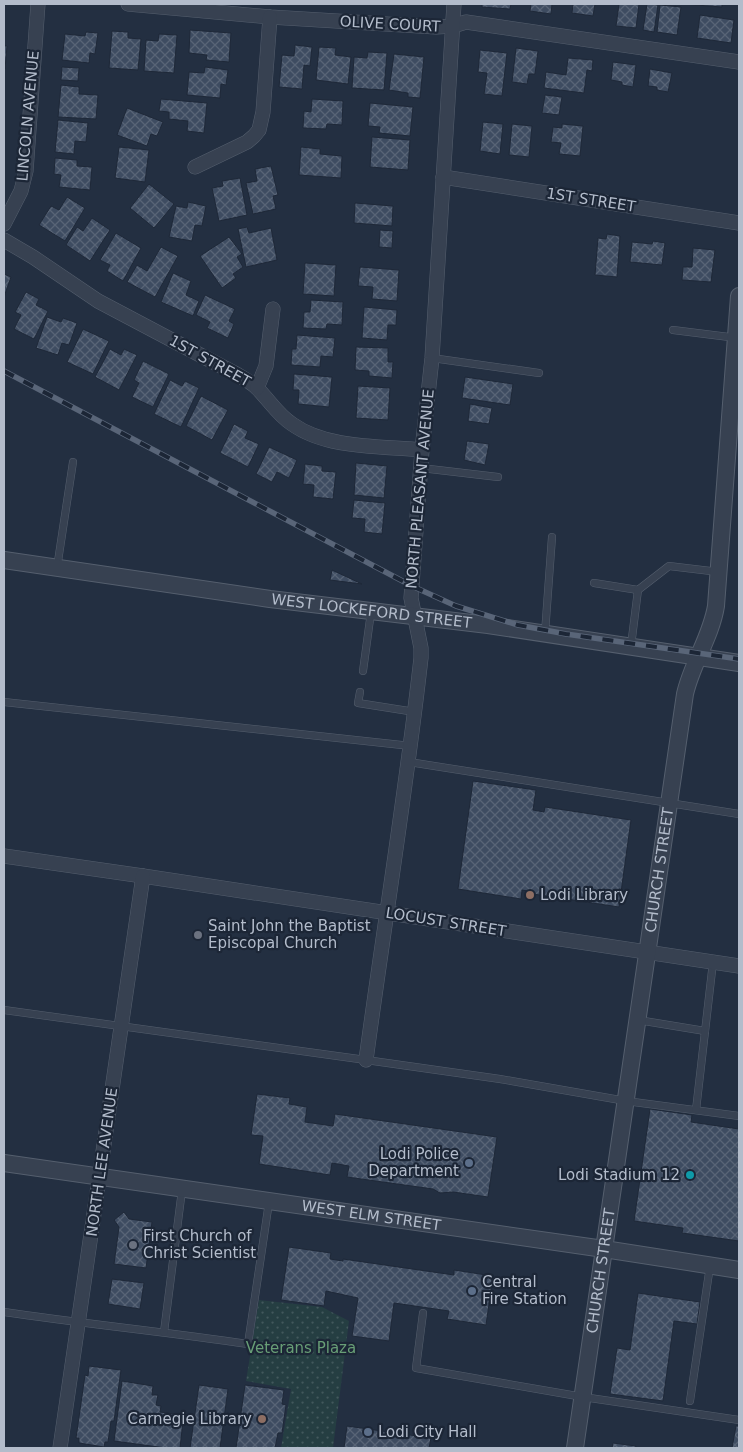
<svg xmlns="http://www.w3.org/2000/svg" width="743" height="1452" viewBox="0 0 743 1452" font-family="'DejaVu Sans',sans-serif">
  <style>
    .park { fill: url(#park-dots) }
    .building { fill: url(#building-cross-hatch); stroke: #1e2838 }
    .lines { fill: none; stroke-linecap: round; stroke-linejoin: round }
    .service-casing { stroke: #555f6e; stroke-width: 8 }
    .minor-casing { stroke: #555f6e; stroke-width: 15 }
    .tertiary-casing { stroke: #555f6e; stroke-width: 18 }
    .service { stroke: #374151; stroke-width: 7 }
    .minor { stroke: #374151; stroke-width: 14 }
    .tertiary { stroke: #374151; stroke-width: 16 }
    .rail-casing { stroke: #596578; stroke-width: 5.5 }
    .rail { stroke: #1c2636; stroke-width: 4; stroke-dasharray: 11; stroke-linecap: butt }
    .education-dot { fill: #8d6e63; stroke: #1c2636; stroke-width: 2 }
    .worship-dot { fill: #6b7280; stroke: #1c2636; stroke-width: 2 }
    .service-dot { fill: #5c6f8a; stroke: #1c2636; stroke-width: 2 }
    .culture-dot { fill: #0f9aa8; stroke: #1c2636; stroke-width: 2 }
    .labels { text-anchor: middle; stroke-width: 4.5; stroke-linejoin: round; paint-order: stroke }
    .street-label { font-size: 15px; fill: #b3bccb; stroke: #1c2636 }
    .poi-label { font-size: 15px; fill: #b3bccb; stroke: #1c2636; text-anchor: start }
    .park-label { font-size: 15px; fill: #689e76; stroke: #1c2636 }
  </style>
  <defs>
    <pattern id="park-dots" width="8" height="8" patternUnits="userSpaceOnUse" patternTransform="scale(1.25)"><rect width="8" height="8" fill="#253e42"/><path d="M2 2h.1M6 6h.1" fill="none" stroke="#42585c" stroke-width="1.8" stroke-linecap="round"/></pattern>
    <pattern id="building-cross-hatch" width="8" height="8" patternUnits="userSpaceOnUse" patternTransform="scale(1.25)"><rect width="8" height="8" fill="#3e4c61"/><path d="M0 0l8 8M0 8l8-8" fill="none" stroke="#586476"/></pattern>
  </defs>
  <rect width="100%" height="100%" fill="#232f41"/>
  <path class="park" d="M259,1300L322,1307L349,1321L333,1448H281L291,1389L246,1381Z"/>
  <g class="building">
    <path d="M482,4H511L510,9L482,7Z"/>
    <path d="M531,4H552L551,14L530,11Z"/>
    <path d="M573,4H595L593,16L572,13Z"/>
    <path d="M619,4H639L636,28L616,26Z"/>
    <path d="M647,4L658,5L654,32L643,30Z"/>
    <path d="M683,4H722V7Z"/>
    <path d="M660,5L681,7L677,35L657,32Z"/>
    <path d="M700,15L734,20L731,43L697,38Z"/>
    <path d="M190,30L231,33L229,62L206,60L207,55L189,53Z"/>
    <path d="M112,31L128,32V38L141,39L138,70L109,68Z"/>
    <path d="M86,32L98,33L95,54L90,53L89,63L62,60L65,34L85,36Z"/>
    <path d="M159,34L177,35L174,73L144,71L146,40L158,41Z"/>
    <path d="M295,45L312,47L310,66L304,65L302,89L279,87L282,55L294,56Z"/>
    <path d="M4,46H7L5,69H4Z"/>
    <path d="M319,47L336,48L335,55L351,57L348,84L316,80Z"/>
    <path d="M516,48L538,51L535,74H529L527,84L512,82Z"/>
    <path d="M480,50L507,53L502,96L484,94L487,73L478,72Z"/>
    <path d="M368,52L387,53L384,90L352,88L354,57L367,58Z"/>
    <path d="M394,54L424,57L420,98L408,97V93L389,90Z"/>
    <path d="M568,58L593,60L592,71L587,70L584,93L544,88L546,72L566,75Z"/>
    <path d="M613,62L636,65L633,87L622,85V82L611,80Z"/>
    <path d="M62,67L79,68L78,81L61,80Z"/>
    <path d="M205,67L228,70L226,85L221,84L220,98L187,95L189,72L204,73Z"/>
    <path d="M650,69L672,73L668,92L657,90V87L648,86Z"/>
    <path d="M61,85L79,87V94L98,95L96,119L58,117Z"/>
    <path d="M545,95L562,97L559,115L542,113Z"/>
    <path d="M161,99L207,103L204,133L187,131L188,121L169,119V112L159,111Z"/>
    <path d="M312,99L343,101L342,125L327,124L326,129L303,128L304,111L311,112Z"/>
    <path d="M370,103L413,107L410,136L379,133L380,127L368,126Z"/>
    <path d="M127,108L163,122L157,136L151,134L147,146L117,135Z"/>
    <path d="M58,120L88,123L86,142L75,141L74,154L55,152Z"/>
    <path d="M483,122L503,124L500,154L480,151Z"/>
    <path d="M512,124L532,126L529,157L509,155Z"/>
    <path d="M562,124L583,126L580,156L559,154L561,143L551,142L553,127L562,128Z"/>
    <path d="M372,137L410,140L408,170L370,167Z"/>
    <path d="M119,147L149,150L145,182L115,178Z"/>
    <path d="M301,147L320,149V154L342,156L341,178L299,175Z"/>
    <path d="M55,158L77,160V166L92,167L90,190L59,187L61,175L54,174Z"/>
    <path d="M271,166L278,195L273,196L276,209L253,214L246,183L257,181L255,169Z"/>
    <path d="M240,178L247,215L219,221L212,188L223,186L222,181Z"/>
    <path d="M149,184L174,204L154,228L130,208Z"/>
    <path d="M67,197L85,208L65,241L39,225L51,206L59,210Z"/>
    <path d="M188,202L206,206L202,226L195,225L192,241L169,237L176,206L187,208Z"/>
    <path d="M355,203L393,206L392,226L354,223Z"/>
    <path d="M92,218L110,230L90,261L66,245L77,227L83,231Z"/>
    <path d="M247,227L249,233L271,228L277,260L246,267L238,229Z"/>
    <path d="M380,230L393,231L392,248L379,247Z"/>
    <path d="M116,233L141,248L123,281L107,271L110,265L100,260Z"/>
    <path d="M607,234L620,236L617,277L595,275L598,238L606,239Z"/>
    <path d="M229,237L242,254L237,257L243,267L233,274L236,278L222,288L200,256Z"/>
    <path d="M653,241L665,243L662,265L630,262L632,242L652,244Z"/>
    <path d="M161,247L178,256L155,297L127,282L137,265L147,271Z"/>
    <path d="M693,248L715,250L711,282L682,280L683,267H692Z"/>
    <path d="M305,263L336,265L334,296L303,294Z"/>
    <path d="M360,267L399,270L397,301L372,299L373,287L358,286Z"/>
    <path d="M173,273L191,281L186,295L199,301L193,316L161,302Z"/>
    <path d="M4,274L11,277L4,297Z"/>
    <path d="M26,292L39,299L36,305L48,311L34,339L14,329L21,315L15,312Z"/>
    <path d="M205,295L235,309L229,321L234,324L228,338L207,328L210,322L196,315Z"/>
    <path d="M311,300L343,302L342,325L327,324L326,329L303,328L304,312H310Z"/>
    <path d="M364,307L397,310L396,325H388L387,340L362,338Z"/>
    <path d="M47,317L61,322L63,318L77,323L69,345L62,343L58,355L36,348Z"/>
    <path d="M83,329L109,341L93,374L67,362Z"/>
    <path d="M297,335L335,338L333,357L321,356L320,367L291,365L292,349H296Z"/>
    <path d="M356,347L388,348V362H393L392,378L369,376V371L355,370Z"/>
    <path d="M110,349L121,355L124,349L137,355L119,390L95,377Z"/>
    <path d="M143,361L169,374L153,407L132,397L139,383L134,380Z"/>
    <path d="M294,374L332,377L329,407L298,404L299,390H293Z"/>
    <path d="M465,377L513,384L510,405L462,398Z"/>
    <path d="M170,380L182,386L185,381L199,388L181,427L154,414Z"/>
    <path d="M358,386L390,388L388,420L356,418Z"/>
    <path d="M201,396L228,410L212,440L186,426Z"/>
    <path d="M470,404L492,408L489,424L468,421Z"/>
    <path d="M234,424L248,431L245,438L259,444L248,467L220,453Z"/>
    <path d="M467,441L489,444L485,465L464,460Z"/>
    <path d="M269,447L297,460L289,478L277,472L272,482L256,474Z"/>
    <path d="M356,463L387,466L384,498L354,495Z"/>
    <path d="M305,464L322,466V471L336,472L333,499L313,497L314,485L303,484Z"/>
    <path d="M354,500L385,503L382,534L364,532L365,519L352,518Z"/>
    <path d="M332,570L362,584L330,580Z"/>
    <path d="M473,781L536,790L533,810L544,812L545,807L631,820L619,907L533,894V892L522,890L521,899L458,889Z"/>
    <path d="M257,1094L290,1098L289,1104L307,1107L305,1122L333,1126L335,1114L497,1137L488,1197L453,1192L440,1193L433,1189L347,1177L349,1166L332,1163L330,1175L259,1164L263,1136L251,1135Z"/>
    <path d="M650,1109L692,1115L691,1122L739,1129V1241L682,1233L683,1228L634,1221Z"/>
    <path d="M124,1212L129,1219L152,1222L146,1268L114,1264L119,1227L114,1220Z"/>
    <path d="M289,1247L331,1253L330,1259L343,1261V1259L454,1275V1270L493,1276L486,1325L447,1319L449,1311L394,1303L389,1341L352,1336L358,1298L326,1291L324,1306L281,1300Z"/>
    <path d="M112,1279L144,1283L140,1309L108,1304Z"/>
    <path d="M638,1293L700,1302L697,1324L674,1321L663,1401L610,1394L617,1348L630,1350Z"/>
    <path d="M89,1366L121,1370L114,1421H111L108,1442H105L104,1447L79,1443V1438H76L85,1375L88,1376Z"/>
    <path d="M122,1381L153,1386L152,1395H158L156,1405L161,1406L160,1412L174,1414V1420L183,1421L180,1448H166L114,1441Z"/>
    <path d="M199,1385L228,1389L220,1448H190Z"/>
    <path d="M245,1385L284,1390L282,1404L286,1405L282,1433H278L275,1448H236Z"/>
    <path d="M347,1426L431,1438L429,1448H344Z"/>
    <path d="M736,1426H739V1448H732Z"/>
    <path d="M613,1443L636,1446L635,1448H612Z"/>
  </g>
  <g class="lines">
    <g class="service-casing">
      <g id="service">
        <path d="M673,330L737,338"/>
        <path d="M432,358L539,373"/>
        <path d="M421,468L498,477"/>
        <path d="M57,568L73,462"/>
        <path d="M594,583L638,590"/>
        <path d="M545,633L552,537"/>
        <path d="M631,646L638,590L669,566L719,572"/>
        <path d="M363,671L371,612"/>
        <path d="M360,692L358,703L415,712"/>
        <path d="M4,702L411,746"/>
        <path d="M409,762L739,814"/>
        <path d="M4,1010L366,1060L500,1079L626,1101L739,1116"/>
        <path d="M638,1020L705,1031"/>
        <path d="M696,1110L713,962"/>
        <path d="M4,1312C85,1324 167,1332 248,1344L269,1202"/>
        <path d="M423,1313L416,1368L583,1397L739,1420"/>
        <path d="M164,1332L182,1190"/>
        <path d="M690,1401L710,1266"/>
      </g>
    </g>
    <g class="minor-casing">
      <g id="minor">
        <path d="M128,4L270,17L436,27L453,26L466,22L739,62"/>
        <path d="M195,167L247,142L254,136L259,130L263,112L270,17"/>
        <path d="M443,177L739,223"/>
        <path d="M4,224L21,191L26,171L38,4"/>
        <path d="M4,240L33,257L98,301L238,375C245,379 252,383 257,388C269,400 278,415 292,424C327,449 380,446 422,450"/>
        <path d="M257,388L266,366L273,309"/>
        <path d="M4,856L143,876L739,966"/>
        <path d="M366,1060C384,926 406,792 421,658V648L411,598L422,450L432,358L454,4"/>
        <path d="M60,1448L143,876"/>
      </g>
    </g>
    <g class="tertiary-casing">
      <g id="tertiary">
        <path id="s1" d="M4,560L270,599L488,625L739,663"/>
        <path id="s2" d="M4,1163L604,1249L739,1270"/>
        <path id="s3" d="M575,1448L685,694C692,663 711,637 716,606L739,296"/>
      </g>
    </g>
    <use href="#service" class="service"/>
    <use href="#minor" class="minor"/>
    <use href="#tertiary" class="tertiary"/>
    <g class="rail-casing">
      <path id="rail" d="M4,371L412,586L456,606L518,625L566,634L739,659"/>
    </g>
    <use href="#rail" class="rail"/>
  </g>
  <g class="education-dot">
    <circle cx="530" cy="895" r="5"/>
    <circle cx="262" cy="1419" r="5"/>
  </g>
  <g class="worship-dot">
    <circle cx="198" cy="935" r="5"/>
    <circle cx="133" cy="1245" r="5"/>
  </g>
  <g class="service-dot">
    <circle cx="469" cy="1163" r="5"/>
    <circle cx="472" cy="1291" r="5"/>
    <circle cx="368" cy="1432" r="5"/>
  </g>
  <circle class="culture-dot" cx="690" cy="1175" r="5"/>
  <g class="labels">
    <g class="street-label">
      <text transform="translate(390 24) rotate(3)" y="5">OLIVE COURT</text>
      <text transform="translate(28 116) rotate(-85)" y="5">LINCOLN AVENUE</text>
      <text transform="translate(591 200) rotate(9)" y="5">1ST STREET</text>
      <text transform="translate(210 361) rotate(29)" y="5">1ST STREET</text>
      <text transform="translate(420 489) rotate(-85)" y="5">NORTH PLEASANT AVENUE</text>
      <text dy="5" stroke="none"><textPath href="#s1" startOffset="371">WEST LOCKEFORD STREET</textPath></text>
      <text dy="5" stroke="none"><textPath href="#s3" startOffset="584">CHURCH STREET</textPath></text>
      <text transform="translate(446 922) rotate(9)" y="5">LOCUST STREET</text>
      <text transform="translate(102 1162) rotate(-82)" y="5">NORTH LEE AVENUE</text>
      <text dy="5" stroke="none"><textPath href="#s2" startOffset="371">WEST ELM STREET</textPath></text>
      <text dy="5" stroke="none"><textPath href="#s3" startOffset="179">CHURCH STREET</textPath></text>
    </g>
    <g class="poi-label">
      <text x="540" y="900">Lodi Library</text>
      <text x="208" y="931">Saint John the Baptist<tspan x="208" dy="17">Episcopal Church</tspan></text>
      <text x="459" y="1159" text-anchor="end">Lodi Police<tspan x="459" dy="17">Department</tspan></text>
      <text x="680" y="1180" text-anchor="end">Lodi Stadium 12</text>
      <text x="143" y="1241">First Church of<tspan x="143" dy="17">Christ Scientist</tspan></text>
      <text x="482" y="1287">Central<tspan x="482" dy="17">Fire Station</tspan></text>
      <text x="252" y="1424" text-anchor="end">Carnegie Library</text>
      <text x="378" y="1437">Lodi City Hall</text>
    </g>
    <g class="park-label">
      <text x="301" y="1353">Veterans Plaza</text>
    </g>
  </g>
  <rect width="743" height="1452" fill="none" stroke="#b3bccb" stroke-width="10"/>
</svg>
